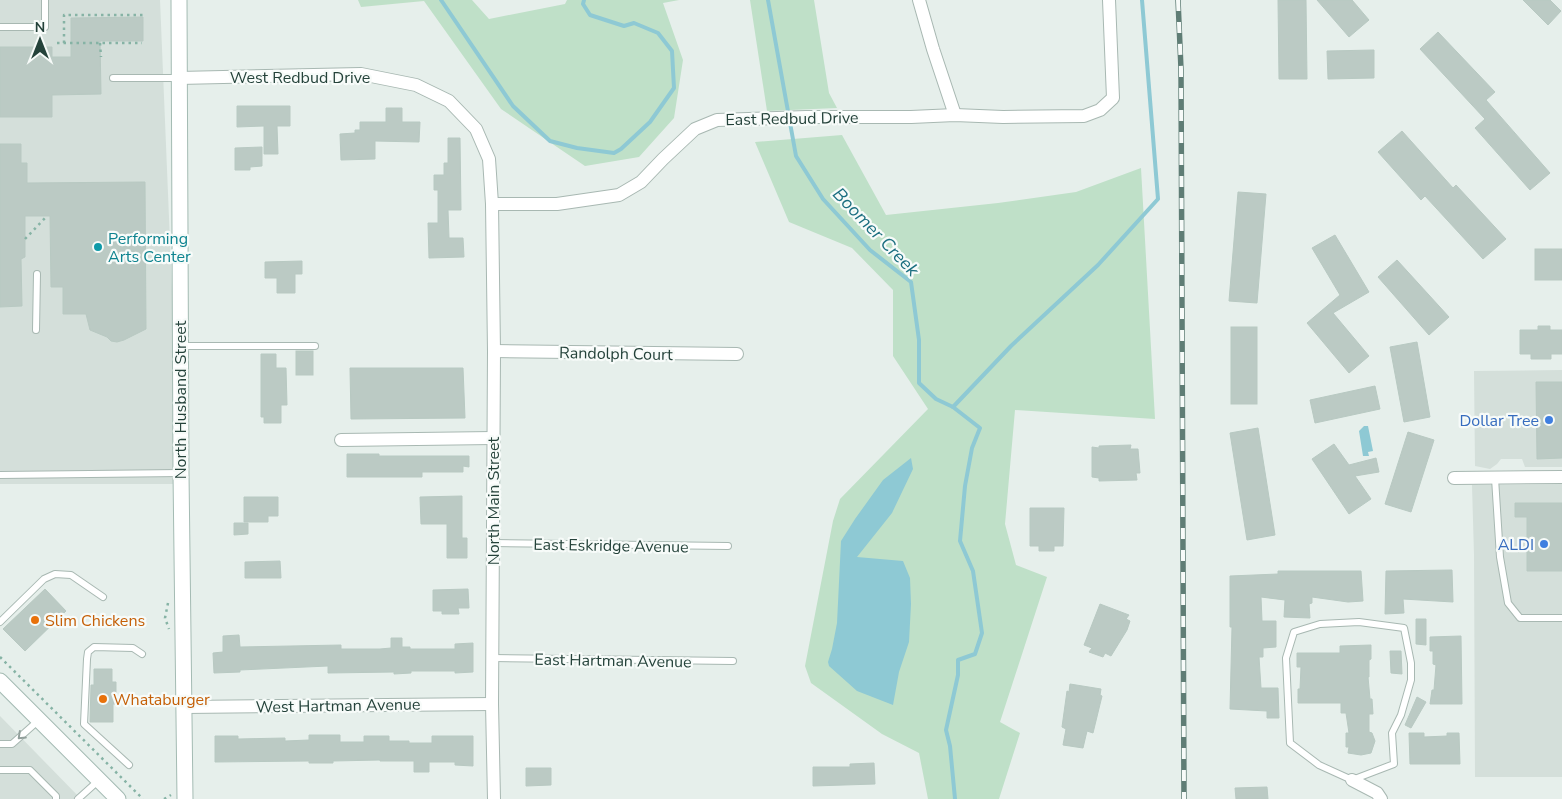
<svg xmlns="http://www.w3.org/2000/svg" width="1562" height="799" viewBox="0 0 1562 799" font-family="'Nunito Sans',sans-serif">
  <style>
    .built { fill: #d4dfda }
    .green { fill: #bfe0c8 }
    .water { fill: #8ec9d4 }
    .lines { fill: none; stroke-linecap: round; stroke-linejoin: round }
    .stream { stroke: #8ec9d4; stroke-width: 4 }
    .building { fill: #bbcac4; stroke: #b8c9c2 }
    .lane-casing { stroke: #a8b8b2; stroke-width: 8 }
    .street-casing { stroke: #a8b8b2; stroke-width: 14 }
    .secondary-casing { stroke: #a4bbb3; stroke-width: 17 }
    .path { stroke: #86b3a5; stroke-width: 2.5; stroke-dasharray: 2.5 4; stroke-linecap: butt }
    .lane { stroke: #fff; stroke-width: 6 }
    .street { stroke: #fff; stroke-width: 12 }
    .secondary { stroke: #fff; stroke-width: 15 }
    .rail-casing { stroke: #5f7d75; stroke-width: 5.5 }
    .rail { stroke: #f7fbf9; stroke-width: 4; stroke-dasharray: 11; stroke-linecap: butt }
    .oneway { stroke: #92a09c }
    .culture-dot { fill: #0f9aa8; stroke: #f7fbf9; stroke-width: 2 }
    .shop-dot { fill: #3f7fe0; stroke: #f7fbf9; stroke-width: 2 }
    .food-dot { fill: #e8710a; stroke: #f7fbf9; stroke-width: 2 }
    .labels { text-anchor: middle; stroke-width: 4.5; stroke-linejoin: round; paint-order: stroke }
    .street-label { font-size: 16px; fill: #24423a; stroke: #f7fbf9 }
    .culture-label { font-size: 16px; fill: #0d838f; stroke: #f7fbf9; text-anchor: start }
    .shop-label { font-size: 16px; fill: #366cbe; stroke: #f7fbf9; text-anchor: end }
    .food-label { font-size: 16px; fill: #c56008; stroke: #f7fbf9; text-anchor: start }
    .water-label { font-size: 18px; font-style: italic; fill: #1c6f80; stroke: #f7fbf9 }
  </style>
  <rect width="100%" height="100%" fill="#e6efeb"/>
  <g class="built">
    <path d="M0,0H160L180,484H0Z"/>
    <path d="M1562,370V467H1525L1522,459H1501L1497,464L1490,469L1475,466L1474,371Z"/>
    <path d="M1562,484V777H1475L1474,555L1472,485Z"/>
    <path d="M0,716L81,799H0Z"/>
  </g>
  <g class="green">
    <path d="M358,0H472L489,19L565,4L567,0H679L663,3L683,60L674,118L639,157L585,166L501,109L424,1L361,7Z"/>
    <path d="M750,0H814L829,93L837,108L767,111Z"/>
    <path d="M842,135L886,215L998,203L1076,192L1141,168L1155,419L1015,410L1005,524L1016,565L1047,577L1000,722L1020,733L999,799H928L919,753L882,734L811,683L805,666L833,521L840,499L928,409L893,356V290L852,248L789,222L755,142Z"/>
  </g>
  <g class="water">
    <path d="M1364,426H1368L1373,451L1368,452L1369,456H1363L1359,431Z"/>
    <path d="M911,458L913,469L892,513L857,557L903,561L910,578L911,604L909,642L899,672L893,705L857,691L829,666L828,662L832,649L837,623L841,541L855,519L883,480Z"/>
  </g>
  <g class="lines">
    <g class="stream">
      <path d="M441,0L513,106L550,141L577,148L614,153L621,149L650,122L674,88L672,51L658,33L634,23L624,26L590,15L583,4L584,0"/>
      <path d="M768,0L796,156L823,199L870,250L911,282L919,340V383L936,399L953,407L980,428L972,448L965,486L960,541L973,571L982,633L975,654L958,660V675L946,730L950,746L955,799"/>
      <path d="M953,407L1011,346L1098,265L1158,199L1142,0"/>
    </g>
  </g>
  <g class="building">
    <path d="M1278,0H1306L1307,79H1279Z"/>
    <path d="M1317,0H1352L1369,20L1349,37Z"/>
    <path d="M1523,0H1550L1561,11L1548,25Z"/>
    <path d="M143,17V41H100L101,94L52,95V117H0V47H52V57H71V18Z"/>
    <path d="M1438,32L1495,92L1486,100L1550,173L1530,190L1475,128L1485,119L1420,49Z"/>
    <path d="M1374,50V78L1328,79L1327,51Z"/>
    <path d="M237,106H290V126H277L278,154H264V126L237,127Z"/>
    <path d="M386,108H402V122H420L419,142L375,141V159L341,160L340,134L355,133V130H360V122H386Z"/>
    <path d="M1402,131L1453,188L1456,185L1506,239L1483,259L1425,196L1421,200L1378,152Z"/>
    <path d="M448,138H460L461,210H448L449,238H463L464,257L429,258L428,223H438V190H434V175H444V163H448Z"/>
    <path d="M0,144H21V163H27V183L145,182L146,329L124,340L117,342L111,341L107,337L90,330L86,314H63V287H51L50,216H25V257L21,259L22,306L0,307Z"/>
    <path d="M262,147V166L250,167V170H235V148Z"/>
    <path d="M1238,192L1266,194L1257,303L1229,301Z"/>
    <path d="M1335,235L1369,292L1333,313L1369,356L1349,373L1307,323L1340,295L1312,248Z"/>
    <rect x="1535" y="249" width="27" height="31"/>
    <path d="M1397,260L1449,317L1429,335L1378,277Z"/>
    <path d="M302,261V274H295V293H277V278H265V262Z"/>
    <path d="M1538,326H1550V330H1562V354H1551V359H1531V354H1520V330H1538Z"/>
    <rect x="1231" y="327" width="26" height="77"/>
    <path d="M1417,342L1430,417L1404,422L1390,347Z"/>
    <rect x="296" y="351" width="17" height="24"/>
    <path d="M261,354H276V368H286L287,405H281V423H264V417H261Z"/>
    <path d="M350,368H463L465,418L351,419Z"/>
    <path d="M1536,382H1562V458L1537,459Z"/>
    <path d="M1375,386L1380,409L1315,423L1310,400Z"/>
    <path d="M1258,428L1275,535L1247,540L1230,433Z"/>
    <path d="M1408,432L1434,440L1411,512L1385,504Z"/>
    <path d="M1334,444L1349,465L1376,458L1379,472L1355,476L1371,499L1349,514L1312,459Z"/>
    <path d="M1131,445L1130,449H1138L1140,473H1136L1137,480L1099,481V478L1092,477V447L1099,448V446Z"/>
    <path d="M347,454H379V456H469V467L463,466V472H422V477H347Z"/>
    <path d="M462,496V538H467V558H447V524H421L420,497Z"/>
    <path d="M244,497H278V516H268V522H244Z"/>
    <path d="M1515,503H1562V571H1527V517H1515Z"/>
    <path d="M1030,508H1064L1063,546H1054V551H1039V546H1030Z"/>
    <path d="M234,523H248V534L234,535Z"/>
    <path d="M280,561L281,578H245V562Z"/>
    <path d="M1452,570L1453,602L1403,599L1404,613L1385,614L1386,571Z"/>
    <path d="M1278,571H1361L1363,601L1348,602L1312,597V603L1309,604L1310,618L1284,617L1285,600L1261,597L1262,621H1276V647L1263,648V657H1259L1261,688H1278L1279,718H1267V711L1230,709L1232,627H1230V576L1278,574Z"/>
    <path d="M45,589L66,611L25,651L3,629Z"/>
    <path d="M468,589L469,608H458L459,614H442V611H433V590Z"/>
    <path d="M1100,604L1129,615L1126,619L1130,621L1127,630L1111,656L1105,653L1103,657L1089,652L1092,648L1084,645Z"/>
    <path d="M1416,619H1426V645L1416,644Z"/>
    <path d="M239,635L240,647L341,645V649H380L391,648V638H402V647H410V649H455V644L473,643V672L455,673V671H411V673L394,674V672L328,673V666L240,670V672L214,673L213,653L223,652V636Z"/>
    <path d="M1461,636L1462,704H1430L1432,690H1434L1436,665L1433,664V651H1430V637Z"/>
    <path d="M1371,645V659L1369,660V677H1368L1370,699H1372L1373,714H1369V732L1372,733L1375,741L1371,753L1361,755L1348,753L1349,747H1346V733H1349L1346,713H1341V703H1298V689H1300L1301,667H1297V653H1340V646Z"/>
    <path d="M1390,651H1401L1402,674L1391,673Z"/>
    <path d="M94,669H112V682H116V704H113V722H90L91,685H94Z"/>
    <path d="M1070,684L1101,689L1100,695L1102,696L1093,733L1087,731L1083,748L1063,745L1066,729L1062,727L1067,691L1069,692Z"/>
    <path d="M1417,697L1426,702L1411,728L1405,725Z"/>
    <path d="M1409,733H1424V737L1447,736V733H1459L1460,764H1410Z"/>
    <path d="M309,735H340V742H364V736H389V741H409V743H432V736H473V766L455,765V762H429V772H414V761H380V760L333,761V763H309V761L215,762V736H238V739L285,738V741L309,740Z"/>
    <path d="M874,763L875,784L813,786V767H850V764Z"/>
    <path d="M526,768H551V785L526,786Z"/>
    <path d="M1267,787L1268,799H1236L1235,788Z"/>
  </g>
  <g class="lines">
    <g class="lane-casing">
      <g id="lane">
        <path d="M0,27H45V0"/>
        <path d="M113,78H178"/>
        <path d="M36,330L37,274"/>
        <path d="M181,346H315"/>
        <path d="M0,475L181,473"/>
        <path d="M1495,478L1500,557L1508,603L1520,618H1562"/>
        <path d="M493,543L728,546"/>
        <path d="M0,622L44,579L55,574L71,575L103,597"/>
        <path d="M1359,622L1404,628L1411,663V680L1401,715L1392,733L1394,764L1352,780L1319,765L1290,743L1286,658L1294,632L1320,624Z"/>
        <path d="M492,658L733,661"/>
        <path d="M0,744H12L39,720"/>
        <path d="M129,765L84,724L87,659L88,652L94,647L133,648L142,654"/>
        <path d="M0,770H30L56,796V799"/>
        <path d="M78,799L98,781"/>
      </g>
    </g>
    <g class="street-casing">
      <g id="street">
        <path d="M919,0L933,49L955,115"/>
        <path d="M179,78L361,74L416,85L449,101L476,129L489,159L492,204L494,351L492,704L494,799"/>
        <path d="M492,204H557L619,195L641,182L663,159L695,129L717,120L806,117H911L955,115L1003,117L1084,116L1100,110L1113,98L1109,0"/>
        <path d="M494,351L737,354"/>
        <path d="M341,440L493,438"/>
        <path d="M1454,478L1562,477"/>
        <path d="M185,707L492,704"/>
        <path d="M1352,780L1377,793L1381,799"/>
      </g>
    </g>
    <g class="secondary-casing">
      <g id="secondary">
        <path d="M179,0L181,473L185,799"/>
        <path d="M0,681L118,799"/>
      </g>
    </g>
    <g class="path">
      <path d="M57,43H142"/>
      <path d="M64,43V15H143"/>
      <path d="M100,43L101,57"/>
      <path d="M25,239L47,216"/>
      <path d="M168,603L165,618L169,629"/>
      <path d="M0,657L143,799"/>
      <path d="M164,799L171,795"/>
    </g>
    <use href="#lane" class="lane"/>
    <use href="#street" class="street"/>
    <use href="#secondary" class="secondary"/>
    <g class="rail-casing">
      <path id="rail" d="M1178,0L1181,69L1184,799"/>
    </g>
    <use href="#rail" class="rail"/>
  </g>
  <defs><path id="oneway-chevron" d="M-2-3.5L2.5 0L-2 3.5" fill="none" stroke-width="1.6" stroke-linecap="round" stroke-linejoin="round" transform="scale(1.25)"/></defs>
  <use class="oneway" href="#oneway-chevron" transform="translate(21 736) rotate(137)"/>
  <circle class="culture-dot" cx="98" cy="247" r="5"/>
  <g class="shop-dot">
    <circle cx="1549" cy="420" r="5"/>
    <circle cx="1544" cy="544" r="5"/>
  </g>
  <g class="food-dot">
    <circle cx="35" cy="620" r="5"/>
    <circle cx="103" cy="699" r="5"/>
  </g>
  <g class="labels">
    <g class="street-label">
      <text x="300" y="83">West Redbud Drive</text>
      <text transform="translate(792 118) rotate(-1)" y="6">East Redbud Drive</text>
      <text transform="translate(616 353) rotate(1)" y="6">Randolph Court</text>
      <text transform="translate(180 400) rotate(-90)" y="6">North Husband Street</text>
      <text transform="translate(493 501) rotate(-90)" y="6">North Main Street</text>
      <text transform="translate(611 545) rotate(1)" y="6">East Eskridge Avenue</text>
      <text transform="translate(613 660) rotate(1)" y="6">East Hartman Avenue</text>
      <text transform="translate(338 705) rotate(-1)" y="6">West Hartman Avenue</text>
    </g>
    <g class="culture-label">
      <text x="108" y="244">Performing<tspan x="108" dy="18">Arts Center</tspan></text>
    </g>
    <g class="shop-label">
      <text x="1539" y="426">Dollar Tree</text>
      <text x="1534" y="550">ALDI</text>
    </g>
    <g class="food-label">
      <text x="45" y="626">Slim Chickens</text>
      <text x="113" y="705">Whataburger</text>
    </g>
    <g class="water-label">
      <text transform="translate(876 232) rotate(46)" y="6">Boomer Creek</text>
    </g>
  </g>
  <g transform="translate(40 40)" stroke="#f7fbf9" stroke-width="4" paint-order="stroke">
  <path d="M0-4L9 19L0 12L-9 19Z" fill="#24423a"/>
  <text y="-8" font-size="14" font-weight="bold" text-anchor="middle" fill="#24423a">N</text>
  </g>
</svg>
